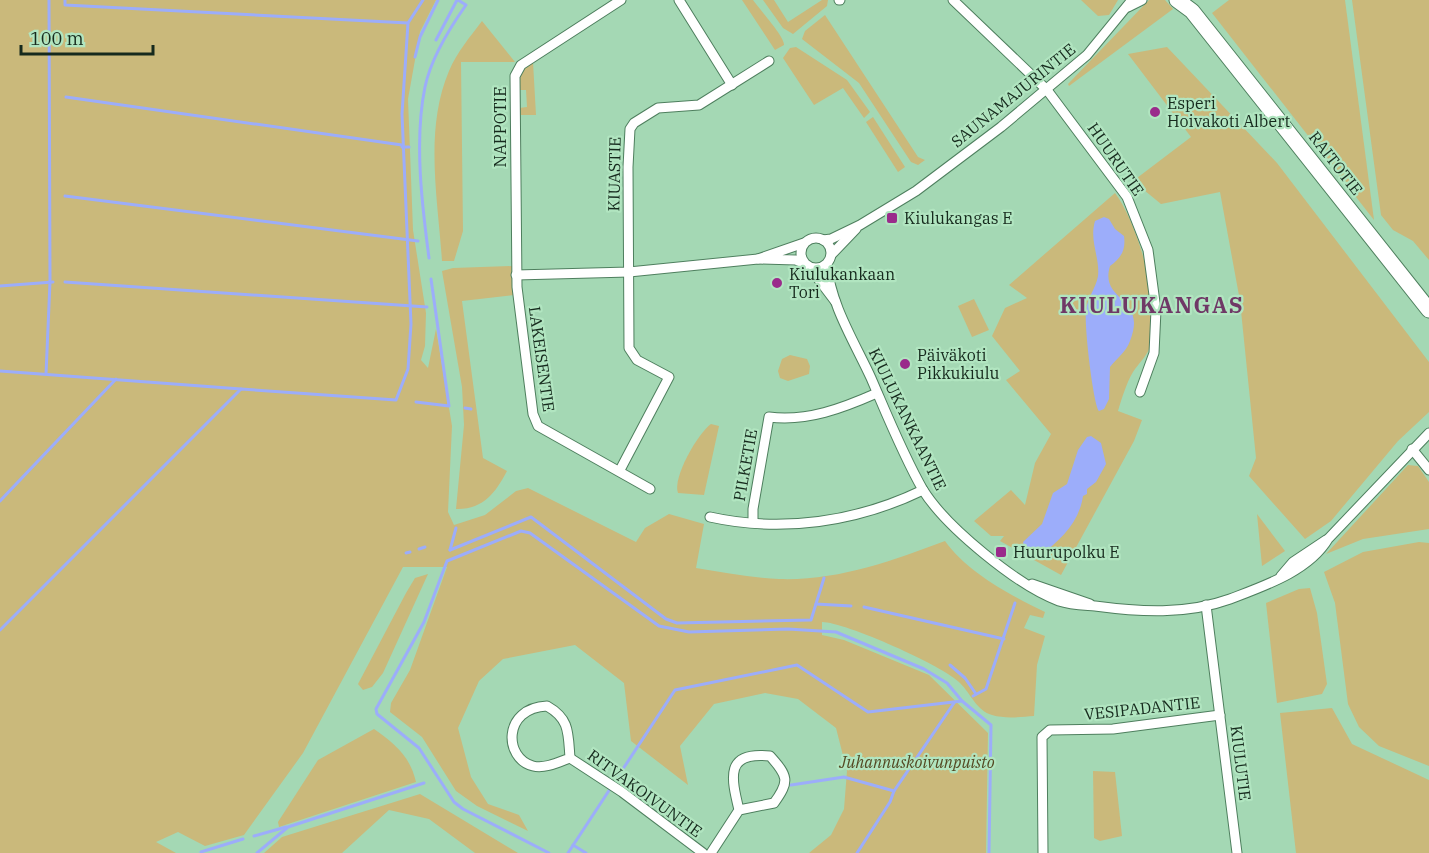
<svg xmlns="http://www.w3.org/2000/svg" width="1429" height="853" viewBox="0 0 1429 853" font-family="'IBM Plex Serif',serif">
  <style>
    .green { fill: #cab97b }
    .water { fill: #9cadfa }
    .lines { fill: none; stroke-linecap: round; stroke-linejoin: round }
    .stream { stroke: #9cadfa; stroke-width: 3 }
    .minor-casing { stroke: #4e7f5e; stroke-width: 11 }
    .primary-casing { stroke: #4e7f5e; stroke-width: 17 }
    .minor { stroke: #fff; stroke-width: 9 }
    .primary { stroke: #fff; stroke-width: 15 }
    .poi-dot { fill: #9a2b8b; stroke: #b1e5c0; stroke-width: 2 }
    .labels { text-anchor: middle; stroke-width: 4.5; stroke-linejoin: round; paint-order: stroke }
    .street-label { font-size: 16px; fill: #162a1d; stroke: #b1e5c0 }
    .poi-label { font-size: 16px; fill: #162a1d; stroke: #b1e5c0; text-anchor: start }
    .park-label { font-size: 16px; font-style: italic; fill: #544923; stroke: #b1e5c0 }
    .district-label { font-size: 22px; font-weight: bold; letter-spacing: 1.5px; fill: #6f3866; stroke: #b1e5c0 }
  </style>
  <rect width="100%" height="100%" fill="#a4d8b4"/>
  <g class="green">
    <path d="M0,0H436L420,32L408,99L413,230L426,313L425,346L421,360L428,368L436,329L452,426L448,512L454,525L485,515L516,491L528,488L636,542L645,528L669,514L704,524L696,568C723,572 751,578 779,579C837,581 892,561 945,541C968,573 1010,595 1045,612L1043,618L1030,615L1024,628L1045,636L1037,665L1034,716C1021,717 1005,719 992,715C977,711 971,694 960,683C944,666 845,622 822,622V635L844,640L929,675L988,733L986,853H809L831,835L844,809L847,771L836,728L798,699L765,693L714,704L680,746L688,785L631,741L624,683L575,645L503,659L479,681L458,728L471,777L488,804L519,815L528,831L477,806L456,791L422,737L390,712L391,703L410,670L447,567H403L303,753L244,835L205,846L178,832L156,842L176,853H0Z"/>
    <path d="M742,0H753C760,10 785,37 784,45L775,50Z"/>
    <path d="M763,0H774L788,22L822,0H828L827,6L793,34L783,28Z"/>
    <path d="M1081,0H1118L1109,15L1098,16Z"/>
    <path d="M1149,0H1165L1173,9L1069,86L1068,84Z"/>
    <path d="M1229,0H1345L1374,220L1212,13Z"/>
    <path d="M1352,0H1429V260L1413,241L1393,230L1381,215Z"/>
    <path d="M825,15L918,157L925,160L918,165L911,162L859,83L802,39L805,31Z"/>
    <path d="M482,21L515,62H461L463,231L454,261H442C438,199 424,130 449,71C457,52 470,37 482,21Z"/>
    <path d="M796,47L847,80L870,112L864,118L843,88L814,105L783,58L790,48Z"/>
    <path d="M1167,47L1277,163L1429,362V412L1398,441L1331,521L1305,539L1249,476L1256,458L1240,301L1220,192L1161,204L1133,181L1191,137L1128,54Z"/>
    <path d="M533,62L536,115H519V108L527,107L526,90H518C519,76 521,70 533,62Z"/>
    <path d="M873,117L905,167L898,172L866,122Z"/>
    <path d="M1115,193C1139,225 1163,310 1149,349C1146,357 1138,364 1133,372C1126,384 1122,398 1118,411L1142,420L1134,441L1061,575L1000,541L1004,536H991L974,521L1011,490L1025,505L1035,463L1051,434L1006,380L1020,371L992,336L1005,308L1027,298L1009,285Z"/>
    <path d="M512,266L514,295L462,301L483,458L507,471C496,492 483,510 456,509L464,425L462,387L442,271L453,268Z"/>
    <path d="M974,299L989,330L972,337L958,306Z"/>
    <path d="M790,355L807,359L810,366L809,374L788,381L780,378L778,371L782,359Z"/>
    <path d="M711,424L719,426L704,495L678,493C672,478 698,433 711,424Z"/>
    <path d="M1408,465L1418,466L1429,482V529L1363,539L1326,554Z"/>
    <path d="M1257,514L1285,551L1262,566Z"/>
    <path d="M1419,542L1429,543V766L1379,746L1359,727L1348,704L1335,603L1324,572L1363,552Z"/>
    <path d="M428,574L383,673L372,687L363,690L358,684L406,593L415,578Z"/>
    <path d="M1310,588L1317,613L1327,684L1322,694L1277,703L1266,603L1299,589Z"/>
    <path d="M1332,708L1352,744L1429,780V853H1296L1280,713Z"/>
    <path d="M374,729C395,744 410,756 416,782L279,827L278,822L318,760Z"/>
    <path d="M1093,771L1115,772L1122,836L1100,841L1094,838Z"/>
    <path d="M420,794L518,853H475L429,819L389,810L342,853H264L282,837Z"/>
  </g>
  <g class="water">
    <path d="M1104,217L1109,219L1115,229L1124,236C1126,250 1121,258 1110,266C1099,302 1148,296 1130,341C1126,352 1117,358 1110,367L1109,399L1104,409L1099,411C1093,403 1084,324 1086,311C1087,298 1096,288 1098,276C1100,257 1089,241 1095,221Z"/>
    <path d="M1091,436L1101,443L1106,464L1096,482L1087,489V494L1083,496C1079,523 1061,539 1040,556L1026,553L1023,542L1042,524L1053,493L1067,484L1078,450L1087,437Z"/>
  </g>
  <g class="lines">
    <g class="stream">
      <path d="M65,0V5L408,23"/>
      <path d="M436,40L457,0"/>
      <path d="M415,57L420,37L438,0"/>
      <path d="M66,97L402,145"/>
      <path d="M402,147H409"/>
      <path d="M65,196L418,241"/>
      <path d="M429,258C422,205 414,140 425,87C431,58 449,29 466,5L458,0"/>
      <path d="M65,282L427,307"/>
      <path d="M0,286L53,282"/>
      <path d="M0,371L241,389"/>
      <path d="M46,374L50,282L49,0"/>
      <path d="M416,402L449,406L431,279"/>
      <path d="M465,408L471,409"/>
      <path d="M0,501L116,379"/>
      <path d="M419,549L425,547"/>
      <path d="M450,550L531,517L666,619L677,623L811,620L824,578"/>
      <path d="M450,550L456,528"/>
      <path d="M406,553L410,552"/>
      <path d="M816,604L851,606"/>
      <path d="M864,607L1004,639"/>
      <path d="M0,630L241,389L396,400L408,369L411,324L402,114L408,23L423,0"/>
      <path d="M950,665L965,678L976,694"/>
      <path d="M973,696L986,689L1015,603"/>
      <path d="M617,778L675,690L797,665L868,712L962,701"/>
      <path d="M791,785L844,777L894,791L954,703"/>
      <path d="M254,836L286,827"/>
      <path d="M573,845L586,853"/>
      <path d="M201,852L243,839"/>
      <path d="M257,853L288,827L424,783"/>
      <path d="M549,853L463,809L454,802L419,748L377,714L376,709L424,622L447,561L521,531L530,533L659,626L689,632L788,629L836,632L924,669L947,683L962,701L991,725L989,853"/>
      <path d="M568,853L610,789"/>
      <path d="M857,853L890,802L894,791"/>
    </g>
    <g class="minor-casing">
      <g id="minor">
        <path d="M621,0L521,65L515,76L517,287L533,414L538,426L650,489"/>
        <path d="M679,0L732,85"/>
        <path d="M839,0H840"/>
        <path d="M953,0L1047,90L1127,197L1148,250L1156,310L1154,353L1140,392"/>
        <path d="M1128,7L1142,0"/>
        <circle cx="816" cy="253" r="15"/>
        <path d="M823,240L831,239L860,225L916,191L1001,127L1087,55L1132,0"/>
        <path d="M831,255L856,229"/>
        <path d="M803,263L796,260L758,259L804,243"/>
        <path d="M827,264C830,304 855,343 871,378C887,415 903,455 923,490C946,527 1018,586 1059,601C1071,605 1082,605 1095,606C1140,612 1186,615 1230,599C1264,586 1309,571 1328,539L1429,433"/>
        <path d="M810,268L835,301"/>
        <path d="M516,275L629,272L758,259"/>
        <path d="M1412,449L1429,470"/>
        <path d="M620,470L669,377L637,360L629,348L628,167L630,129L634,123L658,108L699,105L769,61"/>
        <path d="M710,517C782,533 857,522 923,490"/>
        <path d="M753,522V509L769,417C807,422 843,408 877,393"/>
        <path d="M1281,576L1293,562L1326,540"/>
        <path d="M1032,584L1090,604"/>
        <path d="M1206,605L1237,853"/>
        <path d="M547,706C570,719 568,733 570,758C559,762 545,769 533,766C504,759 502,708 547,706Z"/>
        <path d="M570,758L622,792L703,853"/>
        <path d="M711,853L739,810L774,803C790,781 788,776 770,756C725,751 731,777 739,810"/>
        <path d="M1043,853L1042,737L1050,730L1113,729L1220,715"/>
      </g>
    </g>
    <g class="primary-casing">
      <path id="primary" d="M1177,0L1192,11L1429,310"/>
    </g>
    <use href="#minor" class="minor"/>
    <use href="#primary" class="primary"/>
  </g>
  <g class="poi-dot">
    <circle cx="1155" cy="112" r="6"/>
    <rect x="886" y="212" width="12" height="12" rx="3"/>
    <circle cx="777" cy="283" r="6"/>
    <circle cx="905" cy="364" r="6"/>
    <rect x="995" y="546" width="12" height="12" rx="3"/>
  </g>
  <g class="labels">
    <g class="street-label">
      <text transform="translate(1013 95) rotate(-39)" y="6">SAUNAMAJURINTIE</text>
      <text transform="translate(500 127) rotate(-90)" y="6">NAPPOTIE</text>
      <text transform="translate(1116 159) rotate(55)" y="6">HUURUTIE</text>
      <text transform="translate(1336 163) rotate(52)" y="6">RAITOTIE</text>
      <text transform="translate(614 174) rotate(-89)" y="6">KIUASTIE</text>
      <text transform="translate(542 359) rotate(82)" y="6">LAKEISENTIE</text>
      <text transform="translate(908 419) rotate(64)" y="6">KIULUKANKAANTIE</text>
      <text transform="translate(745 465) rotate(-80)" y="6">PILKETIE</text>
      <text transform="translate(1142 708) rotate(-6)" y="6">VESIPADANTIE</text>
      <text transform="translate(1241 763) rotate(83)" y="6">KIULUTIE</text>
      <text transform="translate(645 793) rotate(36)" y="6">RITVAKOIVUNTIE</text>
    </g>
    <g class="poi-label">
      <text x="1167" y="109">Esperi<tspan x="1167" dy="18">Hoivakoti Albert</tspan></text>
      <text x="904" y="224">Kiulukangas E</text>
      <text x="789" y="280">Kiulukankaan<tspan x="789" dy="18">Tori</tspan></text>
      <text x="917" y="361">Päiväkoti<tspan x="917" dy="18">Pikkukiulu</tspan></text>
      <text x="1013" y="558">Huurupolku E</text>
    </g>
    <g class="park-label">
      <text x="917" y="768">Juhannuskoivunpuisto</text>
    </g>
    <g class="district-label">
      <text x="1152" y="313">KIULUKANGAS</text>
    </g>
  </g>
  <path d="M21 45v9h132v-9" fill="none" stroke="#162a1d" stroke-width="3"/>
  <text x="30" y="45" font-size="18" fill="#162a1d" stroke="#b1e5c0" stroke-width="4.5" paint-order="stroke">100 m</text>
</svg>
